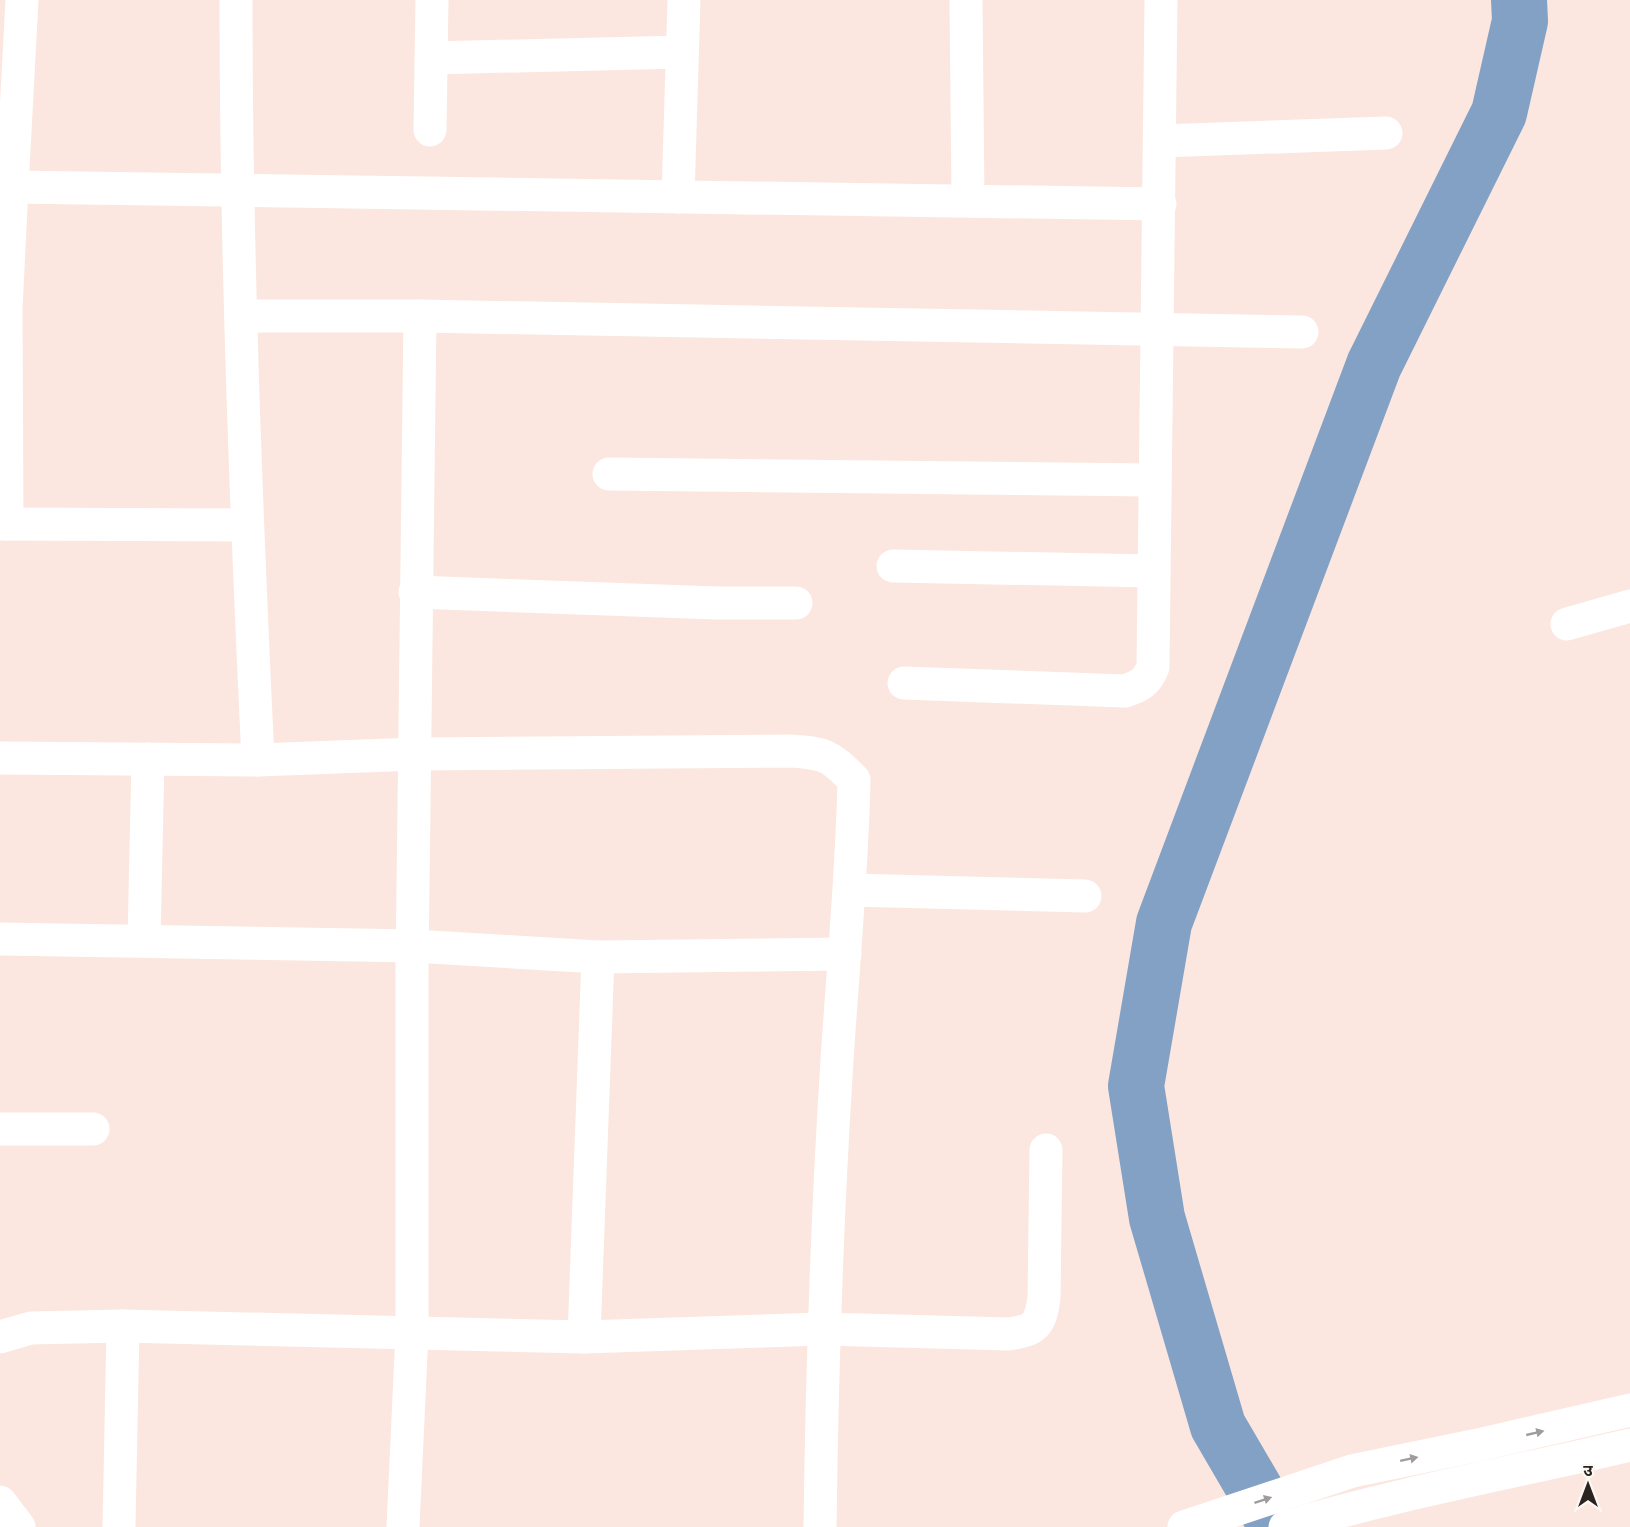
<svg xmlns="http://www.w3.org/2000/svg" width="1630" height="1527" viewBox="0 0 1630 1527" font-family="Lora,'Noto Sans Devanagari',serif">
  <style>
    .lines { fill: none; stroke-linecap: round; stroke-linejoin: round }
    .river { stroke: #82a1c4; stroke-width: 56 }
    .minor { stroke: #fff; stroke-width: 33 }
    .major { stroke: #fff; stroke-width: 33 }
    .oneway { fill: #9f9c9b }
  </style>
  <rect width="100%" height="100%" fill="#fbe7df"/>
  <g class="lines">
    <path class="river" d="M1277,1527L1218,1426L1157,1218L1136,1086L1164,923L1374,365L1499,113L1520,21L1519,0"/>
    <g class="minor">
      <path d="M236,0C236,253 246,506 258,760"/>
      <path d="M966,0L968,199"/>
      <path d="M431,58L682,52"/>
      <path d="M430,130L432,0"/>
      <path d="M1161,141L1386,133"/>
      <path d="M12,187L22,0"/>
      <path d="M678,197L684,0"/>
      <path d="M241,316H420L1302,332"/>
      <path d="M609,474L1154,480"/>
      <path d="M0,524L247,525"/>
      <path d="M7,524L6,309L12,187L1160,204"/>
      <path d="M893,566L1153,571"/>
      <path d="M415,592L717,603H796"/>
      <path d="M1567,624L1630,606"/>
      <path d="M904,683L1125,691C1140,686 1147,682 1153,667L1161,0"/>
      <path d="M0,758L258,760L416,754L790,751C824,753 830,755 854,780C852,874 843,967 837,1061C827,1216 822,1371 820,1527"/>
      <path d="M850,890L1085,896"/>
      <path d="M0,939L414,946L598,957L845,954"/>
      <path d="M144,940L148,759"/>
      <path d="M0,1129H93"/>
      <path d="M0,1337L31,1328L123,1326L584,1337L823,1329L1009,1334C1036,1330 1040,1325 1044,1298L1046,1150"/>
      <path d="M584,1337L598,957"/>
      <path d="M0,1502L19,1527"/>
      <path d="M119,1527L123,1326"/>
      <path d="M403,1527L412,1332V969L420,316"/>
    </g>
    <g class="major">
      <path d="M1184,1527L1352,1471L1478,1445L1630,1410"/>
      <path d="M1285,1527C1399,1493 1515,1472 1630,1445"/>
    </g>
  </g>
  <defs><path id="oneway-solid" d="M-6-.8H1V-3.2L6.5 0L1 3.2V.8H-6Z" transform="scale(1.5)"/></defs>
  <g class="oneway">
    <use href="#oneway-solid" transform="translate(1535 1433) rotate(-13)"/>
    <use href="#oneway-solid" transform="translate(1409 1459) rotate(-12)"/>
    <use href="#oneway-solid" transform="translate(1263 1500) rotate(-18)"/>
  </g>
  <g transform="translate(1588 1485)" stroke="#fcf8f6" stroke-width="4.5" paint-order="stroke">
  <path d="M0-4.5L10 22L0 15L-10 22Z" fill="#2a2320"/>
  <text y="-9" font-size="16" font-weight="bold" text-anchor="middle" fill="#2a2320">उ</text>
  </g>
</svg>
